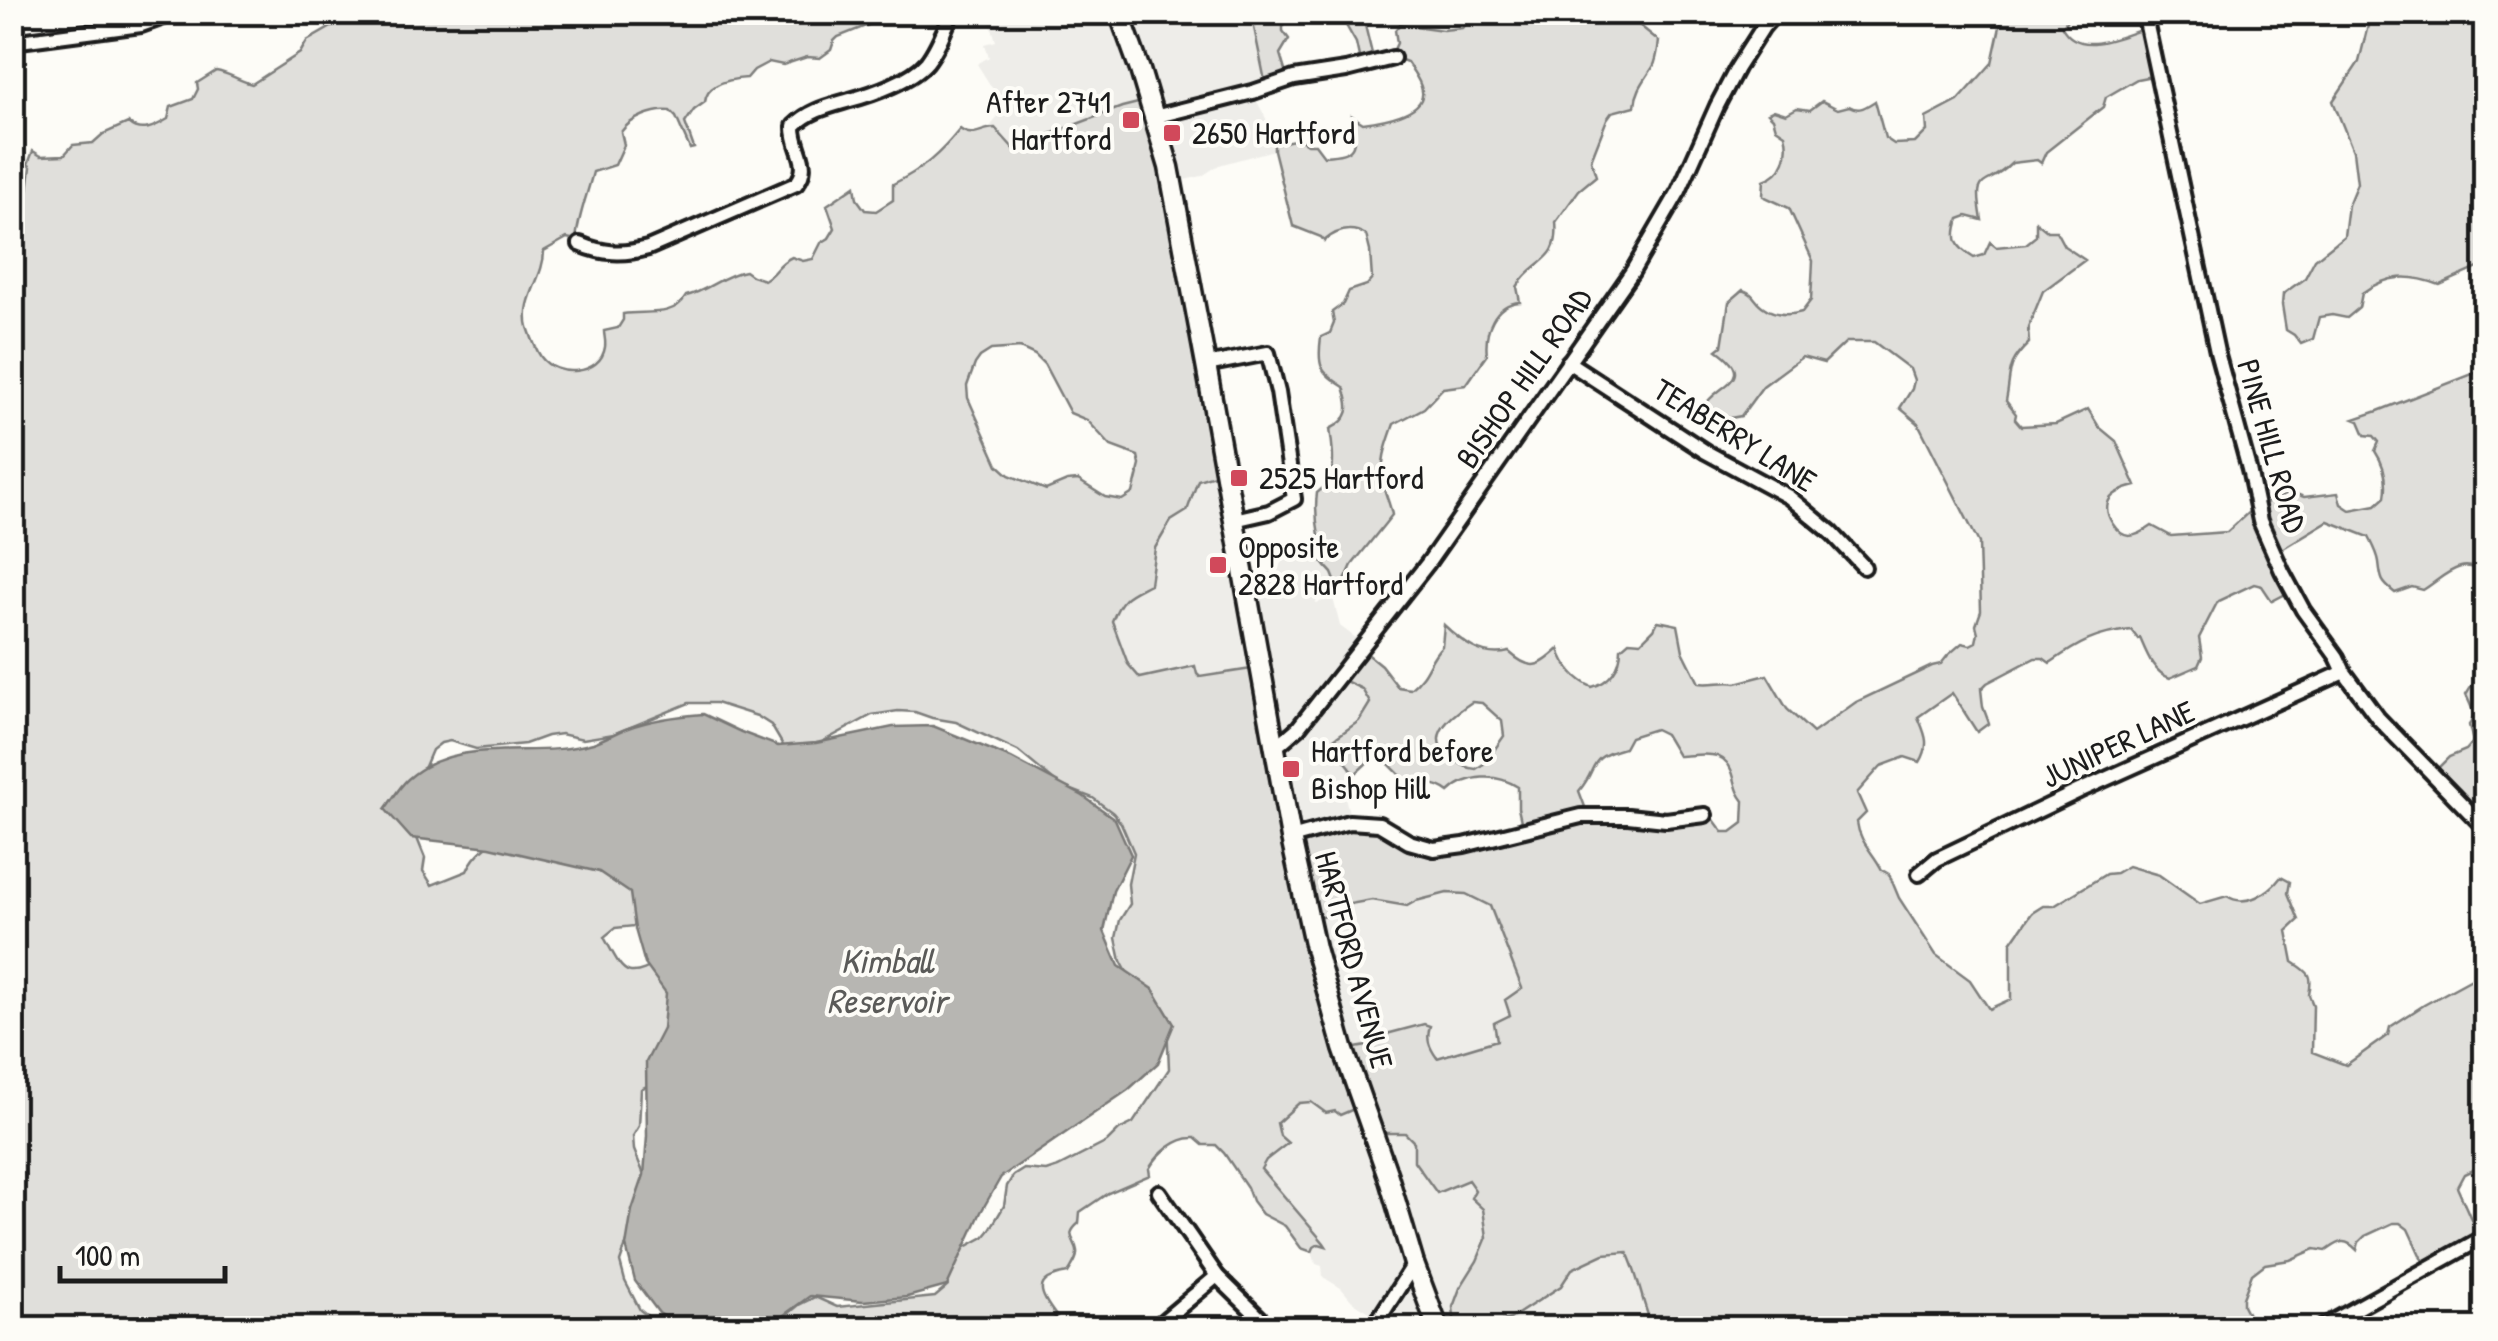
<svg xmlns="http://www.w3.org/2000/svg" width="2498" height="1341" viewBox="0 0 2498 1341" font-family="'Patrick Hand',sans-serif">
  <style>
    .built { fill: #eeede9 }
    .green { fill: #e0dfdb; stroke: #7e7e7c; stroke-width: 2.5; fill-rule: evenodd }
    .water { fill: #b7b6b2; stroke: #797876; stroke-width: 2.5 }
    .lines { fill: none; stroke-linecap: round; stroke-linejoin: round }
    .minor-casing { stroke: #1c1c1c; stroke-width: 20 }
    .highway-casing { stroke: #1c1c1c; stroke-width: 25 }
    .minor { stroke: #fdfcf7; stroke-width: 12 }
    .highway { stroke: #fdfcf7; stroke-width: 18 }
    .poi-dot { fill: #d1495b; stroke: #fdfcf7; stroke-width: 4 }
    .labels { text-anchor: middle; stroke-width: 8; stroke-linejoin: round; paint-order: stroke }
    .poi-label { font-size: 32px; fill: #1c1c1c; stroke: #fdfcf7; text-anchor: start }
    .street-label { font-size: 32px; fill: #1c1c1c; stroke: #fdfcf7 }
    .water-label { font-size: 35px; font-style: italic; fill: #5a5a58; stroke: #fdfcf7 }
  </style>
  <rect width="100%" height="100%" fill="#fdfcf7"/>
  <filter id="ink" filterUnits="userSpaceOnUse"><feTurbulence type="fractalNoise" baseFrequency=".01" numOctaves="2"/><feDisplacementMap in="SourceGraphic" scale="20" xChannelSelector="R" yChannelSelector="G"/><feConvolveMatrix kernelMatrix="1 2 1 2 8 2 1 2 1" color-interpolation-filters="sRGB"/></filter>
  <g filter="url(#ink)">
    <g class="built">
      <path d="M987,13H1251L1266,86L1253,94L1270,126L1274,150L1219,165L1202,176L1171,183L1150,100L1122,107L1040,138L1036,135L1013,149L995,128H989L997,118L995,105L999,99L977,64L989,57L985,44L996,41Z"/>
      <path d="M1224,472L1244,579L1277,570L1283,560L1300,556L1309,558L1318,552L1327,570L1332,572L1336,583L1323,589L1317,594L1316,603L1333,598L1340,626L1361,642L1362,689L1370,702L1359,721L1334,739L1331,743L1350,767L1354,775L1350,785L1343,789L1351,821L1292,837L1200,677L1197,674L1195,666L1140,678L1128,664L1112,621L1122,599L1150,584L1155,548L1171,521L1187,511L1198,480Z"/>
      <path d="M1447,893L1466,894L1490,906L1522,988L1510,1015L1494,1023L1497,1040L1436,1058L1430,1050L1427,1036L1429,1026L1379,1036L1367,1046L1343,1051L1309,919L1345,903L1372,900L1407,906L1416,901Z"/>
      <path d="M1311,1102L1326,1113L1361,1106L1371,1133H1405L1414,1142L1468,1180L1475,1190L1471,1198L1483,1209L1487,1237L1477,1261L1460,1288L1454,1306L1455,1328H1371L1376,1316L1352,1301L1341,1288L1323,1277L1322,1266L1316,1264L1312,1252L1314,1247L1319,1244L1261,1169L1280,1136L1277,1123L1299,1103Z"/>
      <path d="M1628,1252L1639,1280L1643,1307L1653,1328H1488L1493,1324L1510,1319L1561,1286L1571,1269L1604,1254Z"/>
    </g>
    <g class="green">
      <path d="M427,12L881,13L871,24L838,37L834,41L831,50L820,58L807,57L783,65L769,62L754,70L747,78C730,79 707,83 705,102L694,110L685,123L694,148L690,149L676,117L670,111C654,109 631,118 621,132L624,145L615,165L593,172C587,196 578,217 576,240L567,238L544,251C544,278 521,299 528,327C531,336 536,350 541,357C556,378 601,376 605,347C606,341 604,336 604,331L618,328L623,320V314C644,310 673,319 686,296C708,291 722,275 745,271L752,276L764,280C777,273 776,264 792,257L803,261L813,259L821,243L829,238L835,228L827,205L855,186L857,199L865,210L876,211L893,200V184C923,169 939,155 960,129C973,139 981,128 995,128L1014,149L1037,135L1040,138L1122,107L1150,100L1224,472L1198,480L1187,511L1171,521L1155,548L1150,584C1127,596 1122,596 1112,621L1128,664L1140,678L1195,666L1197,674L1200,677L1258,668L1289,832L1351,821L1433,849L1523,830L1518,808V787C1497,773 1467,774 1449,792C1436,782 1420,781 1407,791L1403,778L1383,758L1370,760L1354,775L1350,767L1331,743L1334,739L1359,721L1370,703L1362,689L1339,678L1360,648L1381,665L1398,687L1410,689C1430,673 1427,661 1442,646L1444,625C1462,642 1482,659 1509,652C1531,672 1539,667 1559,649C1564,666 1576,680 1592,687C1610,682 1621,667 1621,648L1629,641L1641,642L1654,629L1658,621L1678,625L1683,651L1699,683C1712,685 1726,680 1736,683L1767,675L1787,709L1813,733L1856,702L1932,666L1941,664L1948,655L1962,643L1970,645L1976,642L1978,633L1976,625L1981,611L1979,543L1918,423L1900,408L1912,389L1914,380L1910,369L1874,342H1846L1824,363L1802,357L1763,386L1741,416L1709,422L1704,407C1714,385 1760,380 1717,350L1722,346L1729,302L1743,290C1755,294 1753,299 1762,306C1775,316 1788,316 1802,312L1811,300L1813,261L1789,208L1763,196L1764,180C1784,174 1790,153 1785,134L1776,128L1773,118L1768,113L1774,110L1786,114L1797,108L1810,110L1822,101L1838,109L1849,106C1860,112 1865,107 1875,101L1885,138L1894,144L1915,143L1927,131L1926,118L1958,101L1992,63L2003,13H2065L2069,17L2062,27C2079,58 2121,36 2146,28L2157,75L2137,79L2106,97L2103,107L2046,152L2041,163L2037,160L2012,163C1984,191 1973,170 1982,220L1967,216L1959,219C1952,240 1956,247 1974,258L1984,255L1990,242L1996,247L2026,244L2036,236V222L2047,231H2056L2064,246L2085,260L2043,291L2028,328L2029,343C2005,366 2012,372 2006,401L2016,414L2015,419L2021,426L2056,424L2088,409L2099,427L2116,441L2136,486C2127,488 2111,493 2108,503C2104,515 2117,535 2129,536C2137,536 2145,531 2152,526L2171,536L2227,532L2252,509L2284,495L2288,491L2304,497L2338,493L2341,504L2350,510L2376,505L2385,497C2388,480 2385,466 2375,451L2379,442L2374,436L2365,435L2359,421L2354,419L2378,411L2485,369V575C2463,554 2445,576 2423,590L2412,587L2395,593C2381,582 2381,580 2379,562C2378,554 2373,545 2369,537L2328,521L2280,550L2297,588L2272,601L2262,586L2254,584L2218,601L2199,638L2202,657L2198,666L2170,678C2153,672 2147,654 2140,638L2138,639L2131,630C2097,633 2079,643 2050,663L2043,658H2035L1987,683L1981,689L1983,707L1989,723L1977,732L1952,693L1918,717C1925,734 1931,744 1920,762L1905,757L1881,766L1857,793L1866,813L1857,822C1859,842 1874,853 1882,870L1889,874L1899,898L1936,955L1970,980L1989,1009L2011,999V943L2032,913L2043,906H2054L2106,874L2116,873L2128,866L2159,875L2200,904L2227,896C2245,908 2269,893 2281,877L2290,882L2288,893L2299,920L2287,931L2293,962C2310,973 2313,974 2309,995L2313,1005L2312,1052L2346,1065L2388,1035L2390,1027L2424,1005L2479,975L2485,980V1147L2477,1168L2464,1174L2457,1187L2479,1237L2426,1268L2408,1229L2400,1223H2393L2365,1236L2359,1242L2357,1250C2344,1237 2340,1242 2326,1251L2315,1249L2290,1260L2265,1264L2252,1274L2243,1298V1305L2255,1328H1653C1642,1304 1639,1277 1627,1252L1604,1254L1572,1269L1561,1286L1510,1319L1493,1324L1488,1328H1455L1453,1307L1460,1288L1477,1261L1487,1237L1483,1209L1471,1198L1475,1190L1468,1180L1437,1193L1414,1161V1142L1405,1133H1371L1361,1106L1340,1115L1335,1111L1326,1113L1311,1102L1299,1103L1277,1123L1280,1136L1288,1143L1266,1160L1261,1169L1324,1243L1326,1246L1319,1244L1314,1247L1312,1252L1301,1248L1285,1226L1262,1214L1252,1201L1247,1187L1224,1153L1216,1145H1203L1195,1138C1176,1137 1158,1154 1149,1169L1150,1175L1108,1193L1080,1212L1079,1223C1064,1236 1075,1237 1077,1251C1078,1259 1072,1266 1068,1273C1031,1279 1039,1294 1057,1317L1038,1328H771L799,1305L815,1297L837,1307L935,1297L948,1286L942,1279L953,1254L984,1237L989,1231L1004,1206L1007,1186L1013,1176L1024,1169L1046,1171L1058,1167L1107,1142L1119,1130L1133,1123L1169,1069L1167,1023L1127,972L1121,961L1116,938L1120,920L1130,904L1128,884L1134,853L1121,823L1113,813L1093,798L1059,785L1018,751L956,722L932,718L915,712L898,711L872,715L820,743L797,748L784,747L771,725L757,716L716,703H689L614,734L583,739L561,734L547,736L525,744L476,749L450,741L441,743L432,750L406,811L425,858L423,871L432,885L467,871C477,846 503,837 525,824L628,863L635,926L615,928L604,937C626,978 626,981 668,957L675,974L654,1082L641,1089L639,1126L633,1136L634,1150L643,1172L646,1187L620,1262L625,1281L640,1310L662,1328H13V203L26,206L31,167L28,164L33,151L41,156L64,155L73,145L93,143L103,134L128,123C141,135 156,126 168,119L171,107L193,99L198,89L197,83L216,71C229,73 239,81 252,84L300,53L307,41L333,26L342,13H388L394,22C407,24 417,20 427,12ZM1020,348L1035,355L1044,364L1070,413L1087,420L1111,446L1138,456L1140,465L1133,493L1122,500L1105,497L1078,480L1067,481L1046,490L1009,475L998,465L968,398L967,386L975,364L980,357L991,350ZM1472,702L1482,703L1502,721L1504,736L1485,763L1476,769C1466,768 1462,765 1454,759C1452,757 1442,749 1441,747C1431,729 1460,710 1472,702ZM1655,729L1665,734L1678,756C1704,755 1726,747 1734,778C1737,788 1737,792 1744,801L1743,823L1731,832H1723L1712,817L1704,815H1588L1579,791C1600,766 1585,759 1624,748L1630,737ZM1447,893L1466,894L1490,906L1522,988L1505,1000L1510,1015L1494,1023L1497,1040L1437,1058C1429,1047 1426,1039 1430,1026L1424,1024L1379,1036L1367,1046L1343,1050L1310,919L1333,915V907L1372,900L1407,906L1416,901Z"/>
      <path d="M1251,13H1283V31L1289,39L1280,54L1287,77L1266,86Z"/>
      <path d="M1339,13H1362L1374,62L1361,66L1356,43Z"/>
      <path d="M1479,13H1609L1616,17L1631,15L1638,24L1659,41C1658,49 1657,60 1653,67C1645,80 1636,90 1635,106L1612,112L1607,119L1591,160L1596,176L1579,190L1556,222C1560,264 1535,257 1517,287L1520,302C1494,304 1484,331 1487,355L1466,385L1443,388L1424,408L1394,424C1387,444 1380,461 1383,483C1384,492 1390,503 1392,515L1352,565L1344,583H1336L1332,573C1327,568 1319,560 1318,552C1317,547 1320,541 1319,535C1316,520 1315,508 1317,493C1339,478 1333,452 1330,429C1351,419 1351,408 1344,387C1320,372 1317,367 1321,337L1330,333L1334,323L1332,312L1343,304L1349,291L1367,285L1372,279L1370,251L1366,235C1351,226 1337,230 1324,241L1321,237L1293,226L1274,150V144L1299,139L1307,144H1315L1324,156C1358,154 1356,147 1352,116L1363,123C1379,121 1426,114 1422,91C1421,81 1412,70 1407,62L1391,56L1397,43L1395,30L1400,24L1443,30L1462,28Z"/>
      <path d="M2371,13H2485V265L2440,285C2410,274 2388,274 2362,293L2359,308L2347,318L2332,315L2319,317L2313,339L2301,344L2294,335L2286,330L2282,305L2283,294L2305,278L2315,259L2344,236L2348,205L2357,183L2353,151L2333,101L2359,62Z"/>
      <path d="M2485,665V830L2432,774L2449,757L2466,750L2473,742L2469,725C2477,715 2471,706 2466,695Z"/>
    </g>
    <path class="water" d="M703,714L741,732L778,746L816,743L893,727L933,726L1011,758L1083,796L1115,819L1131,855L1113,891L1104,931L1119,966L1153,989L1174,1024L1158,1063L1128,1090L1001,1177L981,1212L947,1286L907,1297L863,1301L810,1296L766,1328H682L659,1313L635,1281L626,1246L632,1210L644,1175L647,1136L646,1062L663,1029L666,993L645,964L635,929L630,893L599,872L490,847L411,838L385,809C392,800 399,787 408,779C461,733 532,761 593,743C605,739 616,732 628,728C653,719 677,716 703,714Z"/>
    <g class="lines">
      <g class="minor-casing">
        <g id="minor">
          <path d="M2144,12L2217,352L2249,469L2260,521L2282,571L2303,610L2337,657L2344,672L2378,718L2486,829"/>
          <path d="M12,42L141,25L177,12"/>
          <path d="M1154,117L1253,92L1294,78L1346,70L1393,58"/>
          <path d="M580,244C603,254 623,255 648,248L796,184C813,164 793,149 794,126C810,110 830,106 850,100C873,94 912,80 927,62C938,48 945,29 952,12"/>
          <path d="M1568,362L1706,452L1789,497L1832,533L1864,567"/>
          <path d="M1206,365L1268,353L1278,392L1294,499L1269,512L1234,520"/>
          <path d="M1276,747L1298,728L1428,563L1632,272L1679,191L1717,106L1737,68L1763,27L1776,12"/>
          <path d="M1291,838L1349,822L1379,824L1409,842L1434,849L1464,845L1581,816H1628L1666,820L1705,815"/>
          <path d="M1919,874L1937,859L2079,791L2344,672"/>
          <path d="M1159,1192L1217,1276L1270,1328"/>
          <path d="M1155,1328L1217,1276"/>
          <path d="M1373,1328L1414,1264"/>
          <path d="M2321,1328L2486,1236"/>
        </g>
      </g>
      <g class="highway-casing">
        <path id="highway" d="M1119,12L1140,70L1169,167L1206,365L1291,838L1315,948L1343,1048L1388,1176L1414,1264L1438,1328"/>
      </g>
      <use href="#minor" class="minor"/>
      <use href="#highway" class="highway"/>
    </g>
  </g>
  <g class="poi-dot">
    <rect x="1121" y="110" width="20" height="20" rx="5"/>
    <rect x="1162" y="123" width="20" height="20" rx="5"/>
    <rect x="1229" y="468" width="20" height="20" rx="5"/>
    <rect x="1208" y="555" width="20" height="20" rx="5"/>
    <rect x="1281" y="759" width="20" height="20" rx="5"/>
  </g>
  <g class="labels">
    <g class="poi-label">
      <text x="1111" y="113" text-anchor="end">After 2741<tspan x="1111" dy="37">Hartford</tspan></text>
      <text x="1192" y="144">2650 Hartford</text>
      <text x="1259" y="489">2525 Hartford</text>
      <text x="1238" y="558">Opposite<tspan x="1238" dy="37">2828 Hartford</tspan></text>
      <text x="1311" y="762">Hartford before<tspan x="1311" dy="37">Bishop Hill</tspan></text>
    </g>
    <g class="street-label">
      <text transform="translate(1524 378) rotate(-55)" y="11">BISHOP HILL ROAD</text>
      <text transform="translate(1735 435) rotate(32)" y="11">TEABERRY LANE</text>
      <text transform="translate(2272 446) rotate(74)" y="11">PINE HILL ROAD</text>
      <text transform="translate(2118 744) rotate(-25)" y="11">JUNIPER LANE</text>
      <text transform="translate(1354 960) rotate(75)" y="11">HARTFORD AVENUE</text>
    </g>
    <g class="water-label">
      <text x="887" y="973">Kimball<tspan x="887" dy="40">Reservoir</tspan></text>
    </g>
  </g>
  <rect width="2498" height="1341" fill="none" stroke="#fdfcf7" stroke-width="50"/>
  <rect x="25" y="25" width="2448" height="1291" fill="none" stroke="#1c1c1c" stroke-width="4" filter="url(#ink)"/>
  <path d="M60 1266v15h165v-15" fill="none" stroke="#1c1c1c" stroke-width="5"/>
  <text x="75" y="1266" font-size="30" fill="#1c1c1c" stroke="#fdfcf7" stroke-width="8" paint-order="stroke">100 m</text>
</svg>
